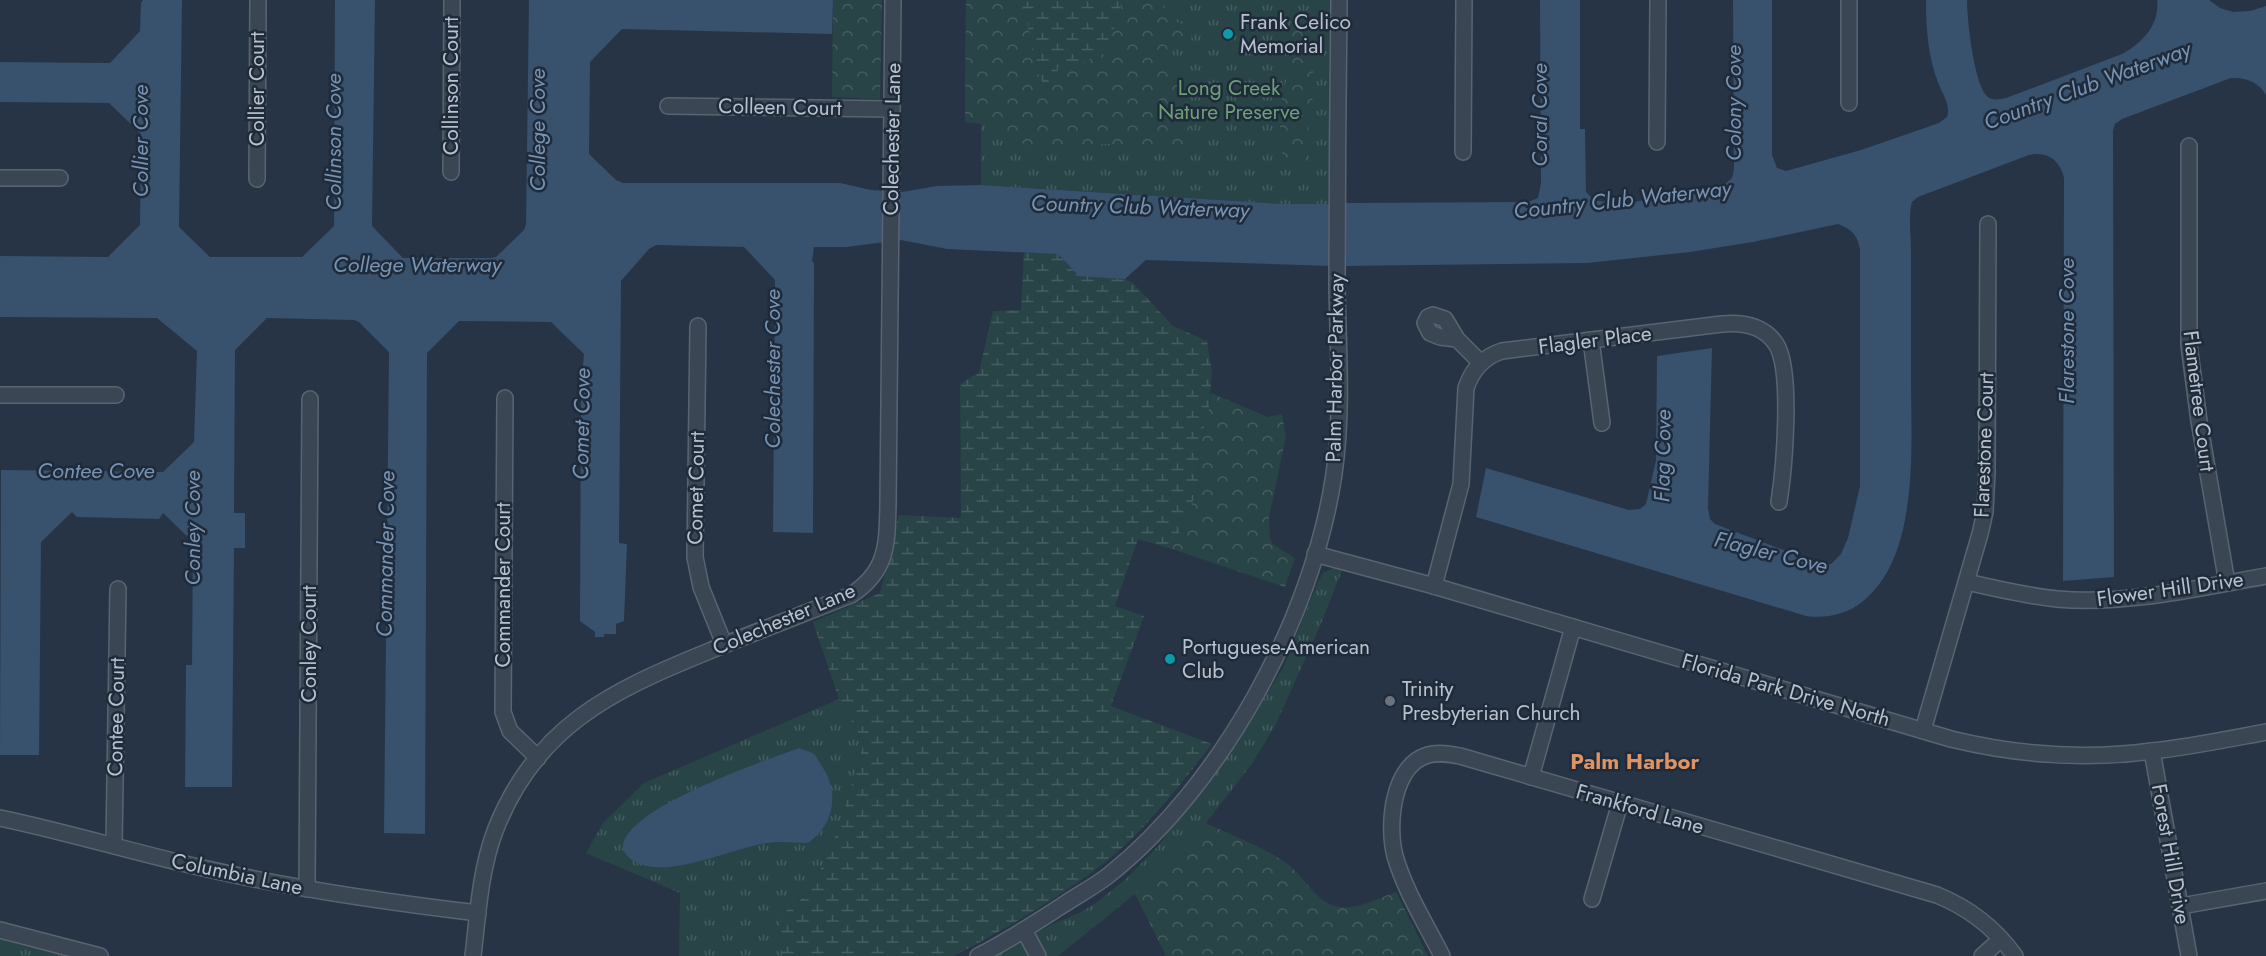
<svg xmlns="http://www.w3.org/2000/svg" width="2266" height="956" viewBox="0 0 2266 956" font-family="Jost,sans-serif">
  <style>
    .grass { fill: url(#grass-tufts) }
    .forest { fill: url(#forest-crowns) }
    .wetland { fill: url(#wetland-marsh) }
    .water { fill: #38516d }
    .lines { fill: none; stroke-linecap: round; stroke-linejoin: round }
    .minor-casing { stroke: #596472; stroke-width: 18 }
    .minor { stroke: #3a4654; stroke-width: 15 }
    .culture-dot { fill: #0f9aa8; stroke: #1f2b3a; stroke-width: 2 }
    .worship-dot { fill: #6b7280; stroke: #1f2b3a; stroke-width: 2 }
    .labels { text-anchor: middle; stroke-width: 5; stroke-linejoin: round; paint-order: stroke }
    .poi-label { font-size: 21px; fill: #b8c1ce; stroke: #1f2b3a; text-anchor: start }
    .street-label { font-size: 21px; fill: #b8c1ce; stroke: #1f2b3a }
    .park-label { font-size: 21px; fill: #6da077; stroke: #1f2b3a }
    .water-label { font-size: 22px; font-style: italic; fill: #7693b3; stroke: #1f2b3a }
    .neighbourhood-label { font-size: 22px; font-weight: bold; fill: #dd9363; stroke: #1f2b3a }
  </style>
  <defs>
    <pattern id="grass-tufts" width="24" height="20" patternUnits="userSpaceOnUse" patternTransform="scale(1.5)"><rect width="24" height="20" fill="#284446"/><path d="M3 7l-1-3M5 7V3M7 7l1-3M15 17l-1-3M17 17v-4M19 17l1-3" fill="none" stroke="#455d60"/></pattern>
    <pattern id="forest-crowns" width="20" height="18" patternUnits="userSpaceOnUse" patternTransform="scale(1.5)"><rect width="20" height="18" fill="#284446"/><path d="M2 6a3 3 0 1 1 6 0M12 15a3 3 0 1 1 6 0" fill="none" stroke="#455d60"/></pattern>
    <pattern id="wetland-marsh" width="20" height="14" patternUnits="userSpaceOnUse" patternTransform="scale(1.5)"><rect width="20" height="14" fill="#284446"/><path d="M1 5h8M5 5V1M11 12h8M15 12V8" fill="none" stroke="#455d60"/></pattern>
  </defs>
  <rect width="100%" height="100%" fill="#263445"/>
  <g class="grass">
    <path d="M966,0H1330V204H1283L981,185V123L965,122Z"/>
    <path d="M1333,568H1343L1320,626L1275,726L1251,765L1206,823L1135,894L1058,956H992L1051,925L1083,911L1097,902L1126,879L1159,845L1262,702L1283,668L1318,582L1323,573Z"/>
    <path d="M839,699L864,743L838,830L810,892L798,900L782,940V956H679L680,893L586,853L603,823L644,783Z"/>
    <path d="M0,936L79,956H0Z"/>
  </g>
  <g class="forest">
    <path d="M833,0H882L880,99L832,97Z"/>
    <path d="M966,0H1020L1026,16L1032,42L1052,85C1058,67 1060,57 1081,63L1090,59H1101L1122,0H1160C1166,16 1171,22 1188,25L1192,33L1191,42L1187,45L1174,44L1166,51L1170,64L1182,67L1185,73L1191,132L1190,141L1181,151H1172C1150,149 1125,143 1103,144C1078,146 1054,151 1029,145C1002,139 995,123 965,122Z"/>
    <path d="M1300,27L1312,33L1315,41L1312,89L1313,108L1304,148L1306,157L1304,162L1296,164L1284,156L1279,147L1277,138L1280,129L1282,93L1290,70L1288,37L1292,31Z"/>
    <path d="M1211,393L1268,417L1282,414L1286,437L1269,517L1270,539L1274,545L1295,558L1285,587L1172,549L1198,489L1199,449L1209,407Z"/>
    <path d="M1206,823C1231,835 1259,845 1282,860C1297,869 1305,884 1318,896C1342,919 1371,901 1396,892L1428,956H1166L1135,894Z"/>
  </g>
  <g class="wetland">
    <path d="M1020,0H1122L1107,53L1101,59H1090L1081,63C1050,54 1062,79 1047,90L1036,70L1026,16Z"/>
    <path d="M1024,252L1058,254L1076,273V275L1125,279L1133,283L1173,326L1207,341L1212,373L1209,407L1199,449L1198,489L1172,549L1138,539L1115,606L1144,616L1111,706L1212,744C1180,785 1148,827 1108,860C1062,896 1012,925 960,953L954,956H782L780,923L786,911L810,892L838,830L864,743L839,699L813,622L880,593L899,515L961,518L960,384L979,372L993,311L1021,310Z"/>
  </g>
  <g class="water">
    <path d="M143,0H182L179,227L210,257H302L334,226L335,0H375L372,226L403,258H491L496,257L524,230L526,224L529,0H833L832,34L622,29L590,62L589,154L616,180L623,183H840L871,190L902,192L937,186L981,185L1283,204H1330L1331,266L1146,260L1125,279L1076,276V273L1058,254L947,249L901,240L846,247H814L812,261L814,263L813,533L773,532L775,280L744,247L656,245L649,249L621,281L619,543L627,544L624,621L616,624V634H604V637H595V632L580,621L581,389L584,354L551,322L459,321L427,353L425,834L384,833L389,352L359,322L354,320L267,318L235,350L234,513H245V548H234L232,787H185L186,665H192L193,542L163,513L159,519L77,517L72,512L41,542L39,755H0L1,470L163,472L194,442L197,351L157,318L0,317V256L108,257L140,225L141,134L109,103L0,102V62L110,63L140,31L141,3Z"/>
    <path d="M1540,0H1580V129H1585L1586,192L1593,199L1598,201L1624,204L1725,184L1732,178L1734,169L1733,0H1772V155L1777,168L1786,171L1861,150L1939,123L1947,117C1951,106 1943,95 1939,85C1928,59 1926,28 1926,0H1967C1967,18 1974,86 1988,97C1993,101 2000,99 2006,98L2122,54C2142,43 2160,25 2157,0H2209L2220,8L2233,12L2250,11L2266,6V95C2259,82 2245,77 2231,78L2122,119L2115,124L2113,131L2114,577L2063,581L2064,178C2060,160 2047,151 2029,155L1918,197L1912,202C1908,216 1911,233 1911,248C1911,292 1911,337 1911,381C1911,446 1920,557 1862,602C1847,614 1826,619 1806,616L1476,517L1486,468L1629,510L1640,509L1646,504L1656,460L1657,356L1712,348L1708,508L1710,519L1715,524L1820,564H1831L1841,554L1848,538L1860,486V249C1857,234 1851,229 1838,224L1753,242L1690,252L1587,263L1344,266V203L1528,202L1538,198L1541,184Z"/>
    <path d="M799,748C803,750 809,751 813,753C816,755 819,761 821,765C840,791 835,824 808,843C795,843 780,841 767,843C730,848 667,881 634,861C629,858 623,853 623,847C624,808 767,760 799,748Z"/>
  </g>
  <g class="lines">
    <g class="minor-casing">
      <g id="minor">
        <path d="M1849,103V0"/>
        <path d="M668,106L892,109"/>
        <path d="M1657,142L1658,0"/>
        <path d="M2189,146V345L2199,421L2227,583"/>
        <path d="M1463,152L1464,0"/>
        <path d="M451,172L452,0"/>
        <path d="M0,178H60"/>
        <path d="M257,179L258,0"/>
        <path d="M698,326L695,557L701,587L724,644"/>
        <path d="M1457,339L1440,337L1430,333L1425,323L1428,317L1433,315L1445,319L1457,339L1481,363"/>
        <path d="M1591,340L1602,423"/>
        <path d="M0,395H116"/>
        <path d="M505,398L503,712L510,731L538,758"/>
        <path d="M1315,554L1434,586L1951,739C2017,755 2085,760 2152,751C2190,747 2228,739 2266,732"/>
        <path d="M1967,582C1997,589 2027,596 2057,599C2127,605 2197,588 2266,576"/>
        <path d="M1434,586L1461,484L1466,388C1472,370 1483,357 1502,351L1722,324C1743,322 1764,326 1776,344C1793,370 1784,470 1779,502"/>
        <path d="M1923,730L1980,534L1985,512L1987,472L1988,224"/>
        <path d="M2152,751L2189,956"/>
        <path d="M1531,777L1573,627"/>
        <path d="M0,818C68,832 135,853 203,868C294,889 385,902 478,913"/>
        <path d="M114,846L118,589"/>
        <path d="M307,889L310,399"/>
        <path d="M1592,899L1620,803"/>
        <path d="M2181,906L2266,891"/>
        <path d="M0,930L100,956"/>
        <path d="M1024,930L1038,956"/>
        <path d="M473,956C478,914 480,871 495,831C535,727 611,691 707,652C755,632 803,614 851,595C888,571 887,544 888,504L893,0"/>
        <path d="M978,956C1008,941 1035,923 1063,905C1078,895 1095,886 1109,875C1223,784 1313,617 1334,474C1343,412 1338,349 1337,287C1337,191 1338,96 1339,0"/>
        <path d="M1442,956C1426,924 1405,891 1395,856C1387,826 1392,765 1428,755C1438,752 1449,754 1460,756L1937,895C1969,908 1995,928 2015,956"/>
        <path d="M1982,956L2001,939"/>
      </g>
    </g>
    <use href="#minor" class="minor"/>
  </g>
  <g class="culture-dot">
    <circle cx="1228" cy="34" r="6"/>
    <circle cx="1170" cy="659" r="6"/>
  </g>
  <circle class="worship-dot" cx="1390" cy="701" r="6"/>
  <g class="labels">
    <g class="poi-label">
      <text x="1240" y="29">Frank Celico<tspan x="1240" dy="24">Memorial</tspan></text>
      <text x="1182" y="654">Portuguese-American<tspan x="1182" dy="24">Club</tspan></text>
      <text x="1402" y="696">Trinity<tspan x="1402" dy="24">Presbyterian Church</tspan></text>
    </g>
    <g class="street-label">
      <text transform="translate(451 86) rotate(-90)" y="7">Collinson Court</text>
      <text transform="translate(257 89) rotate(-90)" y="7">Collier Court</text>
      <text transform="translate(780 107) rotate(1)" y="7">Colleen Court</text>
      <text transform="translate(892 139) rotate(-89)" y="7">Colechester Lane</text>
      <text transform="translate(1595 340) rotate(-7)" y="7">Flagler Place</text>
      <text transform="translate(1335 368) rotate(-89)" y="7">Palm Harbor Parkway</text>
      <text transform="translate(2199 401) rotate(83)" y="7">Flametree Court</text>
      <text transform="translate(1984 445) rotate(-88)" y="7">Flarestone Court</text>
      <text transform="translate(696 488) rotate(-89)" y="7">Comet Court</text>
      <text transform="translate(503 585) rotate(-90)" y="7">Commander Court</text>
      <text transform="translate(2170 589) rotate(-8)" y="7">Flower Hill Drive</text>
      <text transform="translate(784 619) rotate(-23)" y="7">Colechester Lane</text>
      <text transform="translate(309 644) rotate(-90)" y="7">Conley Court</text>
      <text transform="translate(1786 690) rotate(16)" y="7">Florida Park Drive North</text>
      <text transform="translate(116 717) rotate(-89)" y="7">Contee Court</text>
      <text transform="translate(1640 809) rotate(16)" y="7">Frankford Lane</text>
      <text transform="translate(2171 854) rotate(80)" y="7">Forest Hill Drive</text>
      <text transform="translate(237 874) rotate(12)" y="7">Columbia Lane</text>
    </g>
    <g class="park-label">
      <text x="1229" y="95">Long Creek<tspan x="1229" dy="24">Nature Preserve</tspan></text>
    </g>
    <g class="water-label">
      <text transform="translate(2087 85) rotate(-20)" y="8">Country Club Waterway</text>
      <text transform="translate(1733 103) rotate(-90)" y="8">Colony Cove</text>
      <text transform="translate(1539 115) rotate(-90)" y="8">Coral Cove</text>
      <text transform="translate(537 130) rotate(-90)" y="8">College Cove</text>
      <text transform="translate(140 141) rotate(-90)" y="8">Collier Cove</text>
      <text transform="translate(333 142) rotate(-90)" y="8">Collinson Cove</text>
      <text transform="translate(1622 199) rotate(-6)" y="8">Country Club Waterway</text>
      <text transform="translate(1140 206) rotate(2)" y="8">Country Club Waterway</text>
      <text x="417" y="272">College Waterway</text>
      <text transform="translate(2066 331) rotate(-90)" y="8">Flarestone Cove</text>
      <text transform="translate(772 369) rotate(-90)" y="8">Colechester Cove</text>
      <text transform="translate(581 424) rotate(-89)" y="8">Comet Cove</text>
      <text transform="translate(1662 456) rotate(-89)" y="8">Flag Cove</text>
      <text x="96" y="478">Contee Cove</text>
      <text transform="translate(192 528) rotate(-90)" y="8">Conley Cove</text>
      <text transform="translate(1771 552) rotate(14)" y="8">Flagler Cove</text>
      <text transform="translate(385 554) rotate(-89)" y="8">Commander Cove</text>
    </g>
    <g class="neighbourhood-label">
      <text x="1635" y="769">Palm Harbor</text>
    </g>
  </g>
</svg>
